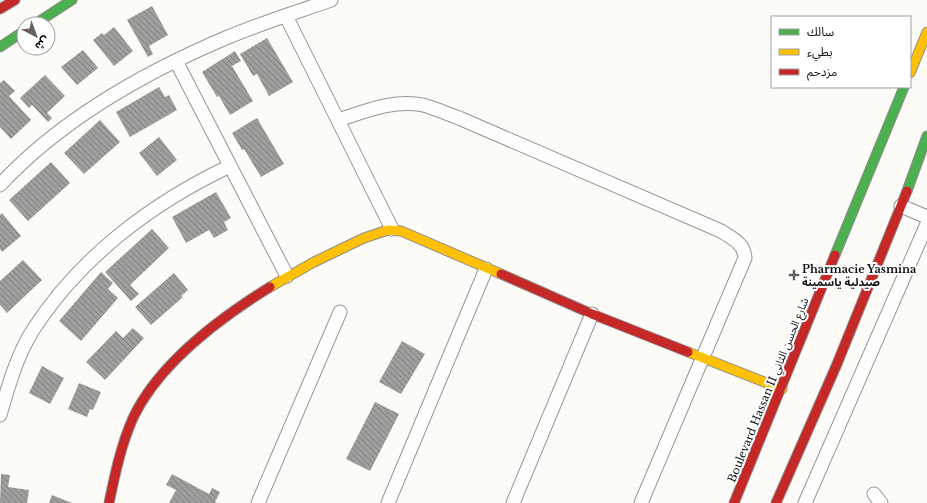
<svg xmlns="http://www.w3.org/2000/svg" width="927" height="503" viewBox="0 0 927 503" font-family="'Libre Baskerville','Noto Sans Arabic',serif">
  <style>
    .building { fill: url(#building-back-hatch) }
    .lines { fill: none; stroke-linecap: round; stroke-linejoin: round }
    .street-casing { stroke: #969694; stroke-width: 15 }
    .fast-casing { stroke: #8d8c8b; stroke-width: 11 }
    .slow-casing { stroke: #8d8c8b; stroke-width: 11 }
    .jam-casing { stroke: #8d8c8b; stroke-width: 11 }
    .street { stroke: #fffefe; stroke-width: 13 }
    .fast { stroke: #4caf50; stroke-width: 9 }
    .slow { stroke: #ffc107; stroke-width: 9 }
    .jam { stroke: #c62828; stroke-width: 9 }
    .poi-dot { fill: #636261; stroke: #fff; stroke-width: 1.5 }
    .labels { text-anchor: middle; stroke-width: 4; stroke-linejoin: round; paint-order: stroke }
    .poi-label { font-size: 11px; font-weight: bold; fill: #101010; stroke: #fff; text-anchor: start }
    .street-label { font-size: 11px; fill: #101010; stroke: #fff }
  </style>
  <defs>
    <pattern id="building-back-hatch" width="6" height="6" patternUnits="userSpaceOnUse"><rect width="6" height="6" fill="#a09e9c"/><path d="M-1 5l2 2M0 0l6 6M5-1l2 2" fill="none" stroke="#817f7e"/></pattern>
  </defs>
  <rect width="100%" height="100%" fill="#fcfbf7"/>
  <g class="building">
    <path d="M152,6L168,35L149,46L153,54L148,57L127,20Z"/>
    <path d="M114,27L133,51L114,66L93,40L102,33L104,35Z"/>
    <path d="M267,38L293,82L269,96L257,74L253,76L240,54Z"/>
    <path d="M83,50L98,68L77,85L61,67Z"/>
    <path d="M235,51L241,61L232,66L253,101L230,115L219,96L217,97L202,72Z"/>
    <path d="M45,75L65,96L47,113L52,118L48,122L32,105L29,108L20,98Z"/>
    <path d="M4,80L15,91L9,96L31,120L11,139L0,127V83Z"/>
    <path d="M159,87L165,97L169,95L177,110L130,137L116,112Z"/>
    <path d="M257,118L284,164L261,177L244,149L242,150L232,133Z"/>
    <path d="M100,120L120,142L84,174L64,153Z"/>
    <path d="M159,137L177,160L157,176L139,153Z"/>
    <path d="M51,162L70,183L28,221L9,200Z"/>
    <path d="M216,192L231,218L224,222L228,230L214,238L209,230L186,243L172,217Z"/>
    <path d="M2,213L21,236L2,252L0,249V215Z"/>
    <path d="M152,229L169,248L130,285L139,294L131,301L105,272Z"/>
    <path d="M23,260L42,280L7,313L0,305V281Z"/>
    <path d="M101,272L113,283L108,289L118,298L81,341L59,321Z"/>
    <path d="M174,273L188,290L181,296L183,297L151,325L135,307Z"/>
    <path d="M133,328L144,338L105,380L86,362L116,331L123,338Z"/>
    <path d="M402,341L425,354L401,394L379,382Z"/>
    <path d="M42,366L64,378L50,404L29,393Z"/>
    <path d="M79,383L101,392L93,410L90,409L87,417L68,409Z"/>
    <path d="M375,402L399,414L370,471L346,459Z"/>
    <path d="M1,474L10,475L8,487L29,490L27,503H0Z"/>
    <path d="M172,474L209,494L212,488L220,492L215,502L218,503H169L176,490L166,485Z"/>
    <path d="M52,495L72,503H49Z"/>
  </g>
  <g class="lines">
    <g class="street-casing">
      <g id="street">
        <path d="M286,16L392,229"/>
        <path d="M176,61L287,276"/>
        <path d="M338,120C366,111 394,99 423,105C435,108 447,114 459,118L721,231C733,239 744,243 745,258L641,503"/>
        <path d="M0,185C62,118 145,72 228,37C262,23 297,12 331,0"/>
        <path d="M901,206L927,217"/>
        <path d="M0,415C8,387 17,355 33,330C80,257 152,203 230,166"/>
        <path d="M874,494L881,503"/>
        <path d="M258,503L340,312"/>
        <path d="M388,503L486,269"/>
        <path d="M513,503L592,314"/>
        <path d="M805,503L927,224"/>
      </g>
    </g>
    <g class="fast-casing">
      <g id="fast">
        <path d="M35,24L72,0"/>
        <path d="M0,47L24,31"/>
        <path d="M907,191L927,136"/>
        <path d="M835,255L904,87"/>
      </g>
    </g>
    <g class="slow-casing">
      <g id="slow">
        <path d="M910,73L927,32"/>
        <path d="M270,287L314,262L364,238L388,230L401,231L501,274"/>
        <path d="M688,352L782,389"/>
      </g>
    </g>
    <g class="jam-casing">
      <g id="jam">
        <path d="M0,9L15,0"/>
        <path d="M501,274L592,314L688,352"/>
        <path d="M109,503C115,474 121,445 133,418C159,363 220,318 270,287"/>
        <path d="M734,503L835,255"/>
        <path d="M776,503L837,364L907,191"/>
      </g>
    </g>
    <use href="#street" class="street"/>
    <use href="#fast" class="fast"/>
    <use href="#slow" class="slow"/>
    <use href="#jam" class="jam"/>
  </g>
  <path class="poi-dot" d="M792 269h4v4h4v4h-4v4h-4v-4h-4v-4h4z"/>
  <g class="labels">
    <g class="poi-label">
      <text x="802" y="273">Pharmacie Yasmina<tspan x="802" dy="13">صيدلية ياسمينة</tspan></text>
    </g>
    <g class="street-label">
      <text transform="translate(768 390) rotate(-68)" y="4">Boulevard Hassan II شارع الحسن الثاني</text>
    </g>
  </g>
  <rect x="771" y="16" width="140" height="72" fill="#ffffff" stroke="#9f9f9f"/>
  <rect x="779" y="29" width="20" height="6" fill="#4caf50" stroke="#9f9f9f"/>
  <text x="807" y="36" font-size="12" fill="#101010">سالك</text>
  <rect x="779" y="49" width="20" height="6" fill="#ffc107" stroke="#9f9f9f"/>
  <text x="807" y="56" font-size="12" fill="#101010">بطيء</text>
  <rect x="779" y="69" width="20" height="6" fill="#c62828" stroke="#9f9f9f"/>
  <text x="807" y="76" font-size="12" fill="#101010">مزدحم</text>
  <g transform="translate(36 36) rotate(139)"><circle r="19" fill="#ffffff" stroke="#9f9f9f"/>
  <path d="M0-3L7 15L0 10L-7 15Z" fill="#636261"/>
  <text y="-6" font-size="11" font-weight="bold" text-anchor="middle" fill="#101010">ش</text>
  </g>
</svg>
